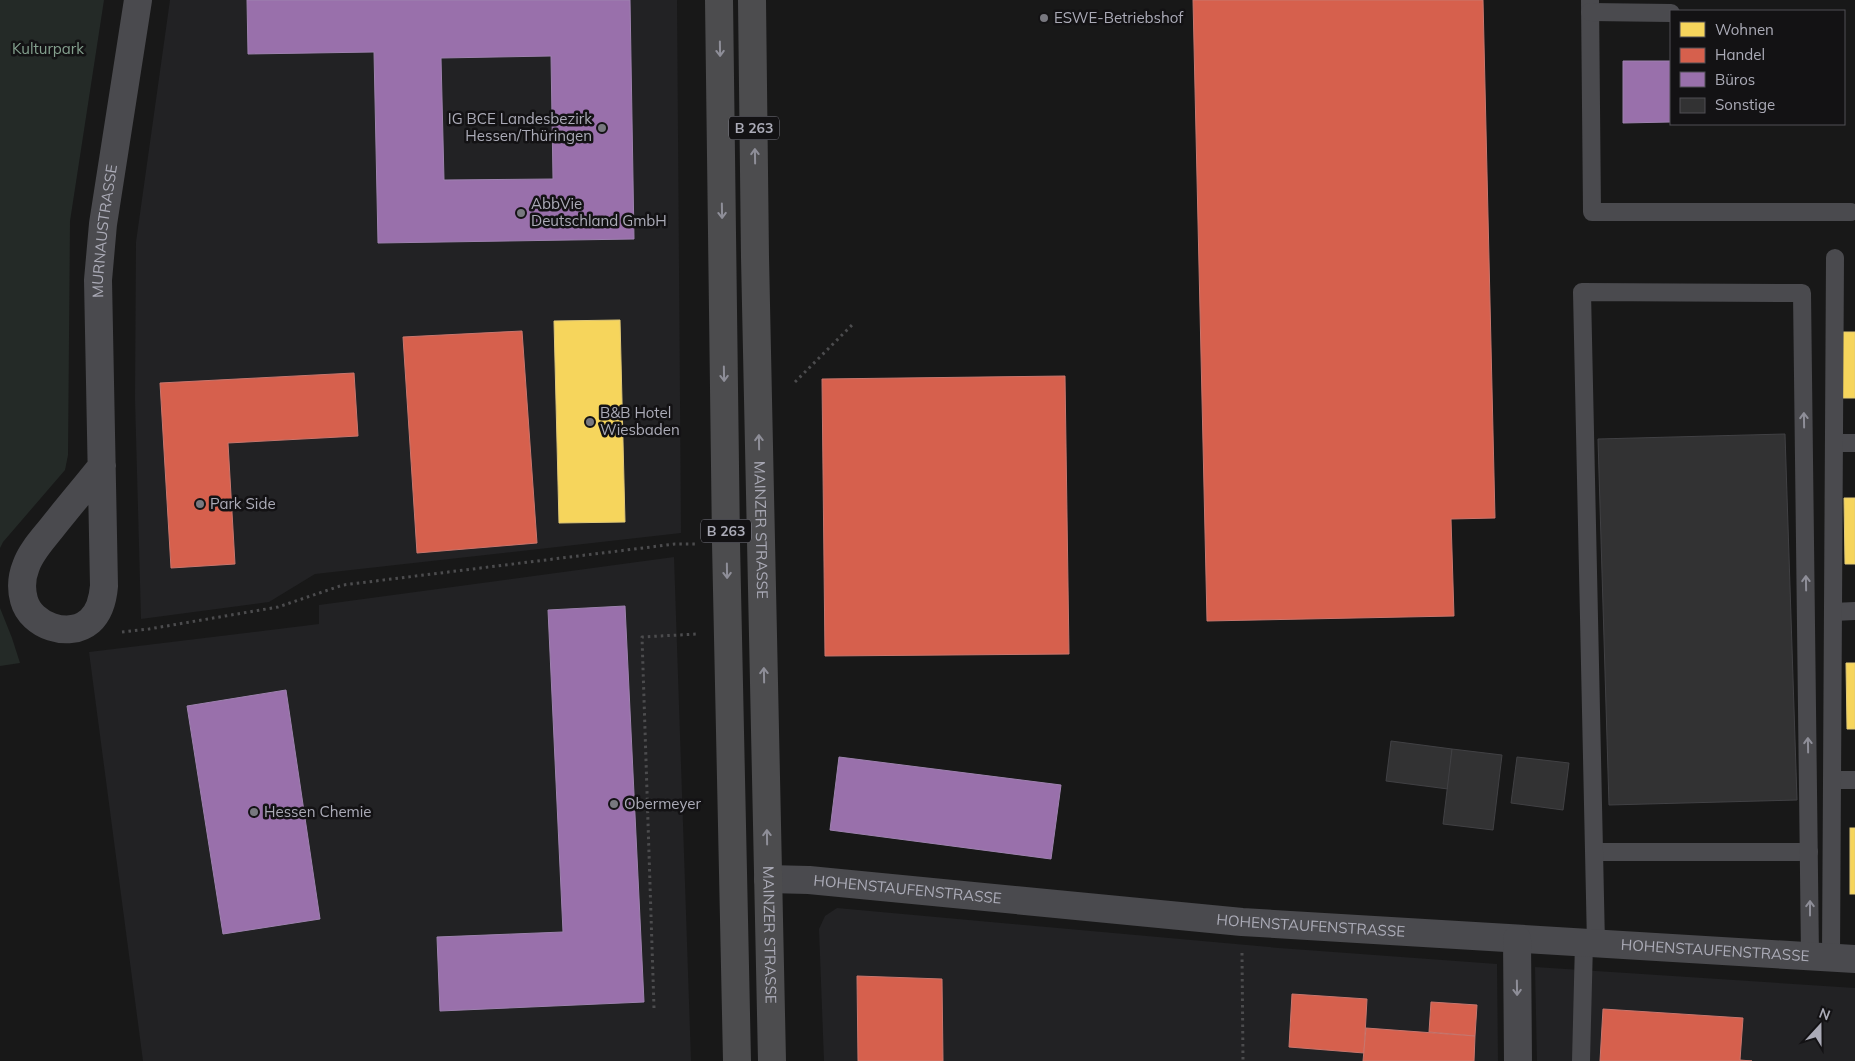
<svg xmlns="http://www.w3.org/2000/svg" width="1855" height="1061" viewBox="0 0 1855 1061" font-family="Mulish,sans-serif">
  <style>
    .built { fill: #222224 }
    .green { fill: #242a27 }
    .homes { fill: #f6d55c; stroke: #e0c877 }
    .shops { fill: #d6604d; stroke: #c9766d }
    .offices { fill: #9970ab; stroke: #9e82af; fill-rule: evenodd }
    .building { fill: #323233; stroke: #414144 }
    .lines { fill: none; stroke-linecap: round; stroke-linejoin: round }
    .path { stroke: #4c4c4e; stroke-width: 3; stroke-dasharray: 2.5 4; stroke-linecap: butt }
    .lane { stroke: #4a4a4e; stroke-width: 18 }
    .street { stroke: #4a4a4e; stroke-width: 28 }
    .primary { stroke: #4c4c4e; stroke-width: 28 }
    .oneway { stroke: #8e8e98 }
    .poi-dot { fill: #78787f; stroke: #131214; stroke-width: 2 }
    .labels { text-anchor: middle; stroke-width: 5; stroke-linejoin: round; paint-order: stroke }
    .shield { fill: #131214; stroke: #7d7d86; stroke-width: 1 }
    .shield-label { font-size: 14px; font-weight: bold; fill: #ababb7 }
    .poi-label { font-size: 15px; fill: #ababb7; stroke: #131214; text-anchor: start }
    .park-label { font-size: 15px; fill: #84a08e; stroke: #131214 }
    .street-label { font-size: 15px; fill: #ababb7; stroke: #131214 }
  </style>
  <rect width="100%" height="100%" fill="#181818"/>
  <g class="built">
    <path d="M170,0H677L681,533L315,574L269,602L141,619L135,399L136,242Z"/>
    <path d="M674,557L691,1061H143L89,652L319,624V605Z"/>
    <path d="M837,908L1279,948L1497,964L1498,1061H824L819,929L825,916Z"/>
    <path d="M1535,967L1855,988V1061H1537Z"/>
  </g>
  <g class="green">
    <path d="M0,0H104L70,221L68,455L65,470L3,542L0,548Z"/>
    <path d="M0,608L12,638L20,663L0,666Z"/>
  </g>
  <g class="homes">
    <path d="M620,320L625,522L559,523L554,321Z"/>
    <path d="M1835,332H1855V398H1836Z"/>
    <path d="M1844,498H1855V564H1845Z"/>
    <path d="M1846,663H1855V729H1847Z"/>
    <rect x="1850" y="828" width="5" height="66"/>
  </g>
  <g class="shops">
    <path d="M1193,0H1483L1495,518L1451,519L1454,616L1207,621Z"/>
    <path d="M522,331L537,543L417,553L403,337Z"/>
    <path d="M354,373L358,436L228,443L235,564L171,568L160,383Z"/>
    <path d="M1065,376L1069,654L825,656L822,379Z"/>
    <path d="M857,976L942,979L943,1061H858Z"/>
    <path d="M1292,994L1367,999L1364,1053L1289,1047Z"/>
    <path d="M1431,1002L1477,1005L1475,1036L1429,1032Z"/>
    <path d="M1603,1009L1743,1018L1740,1060L1752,1061H1600Z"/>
    <path d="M1366,1028L1475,1036L1474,1061H1363Z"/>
  </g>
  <g class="offices">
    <path d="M247,0H630L634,239L378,243L374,52L248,54ZM551,56L553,179L444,180L441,58Z"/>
    <path d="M1623,61H1671V122L1623,123Z"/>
    <path d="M625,606L644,1002L440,1011L437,937L563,932L548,610Z"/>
    <path d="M286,690L320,919L223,934L187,706Z"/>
    <path d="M839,757L1061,785L1051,859L830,830Z"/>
  </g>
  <g class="building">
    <path d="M1785,434L1797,800L1609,805L1598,439Z"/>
    <path d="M1391,741L1452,749L1448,789L1386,781Z"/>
    <path d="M1452,749L1502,755L1493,830L1443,824Z"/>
    <path d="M1517,757L1569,763L1563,810L1511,803Z"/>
  </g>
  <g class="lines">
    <g class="path">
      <path d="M795,382L852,325"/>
      <path d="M122,632L149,629L278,607L343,585L675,544H695"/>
      <path d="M1242,953L1243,1061"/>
      <path d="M654,1008L642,637L697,634"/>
    </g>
    <g class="lane">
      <path d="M1590,0L1592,212H1851"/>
      <path d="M1590,12L1671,13"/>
      <path d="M1834,443H1855"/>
      <path d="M1833,612L1855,611"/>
      <path d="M1832,780H1855"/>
      <path d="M1595,852H1809"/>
      <path d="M1596,944L1582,292L1802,293L1810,956"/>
      <path d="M1831,957L1835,258"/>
      <path d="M1581,1061L1584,943"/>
    </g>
    <g class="street">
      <path id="s1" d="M102,466C86,486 70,505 54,525C44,538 31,551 26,566C22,576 21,589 24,600C31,626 69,639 90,621C100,612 103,598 104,586L98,280L103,224L138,0"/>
      <path id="s2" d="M768,879L809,880L1242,922L1855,959"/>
      <path d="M1517,939L1518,1061"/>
    </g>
    <g class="primary">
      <path d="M719,0L726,543L737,1061"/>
      <path id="s3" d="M752,0L755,257L772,1061"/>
    </g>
  </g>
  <defs><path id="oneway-shaft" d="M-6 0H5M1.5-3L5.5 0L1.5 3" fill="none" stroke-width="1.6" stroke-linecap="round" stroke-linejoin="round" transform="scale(1.25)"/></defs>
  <g class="oneway">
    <use href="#oneway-shaft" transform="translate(720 49) rotate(89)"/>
    <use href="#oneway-shaft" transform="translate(755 156) rotate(-91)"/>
    <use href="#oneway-shaft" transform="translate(722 211) rotate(89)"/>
    <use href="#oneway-shaft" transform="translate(724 374) rotate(89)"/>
    <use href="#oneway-shaft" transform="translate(1804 420) rotate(-91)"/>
    <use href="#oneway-shaft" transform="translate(759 442) rotate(-91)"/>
    <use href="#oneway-shaft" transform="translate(727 571) rotate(89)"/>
    <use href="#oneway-shaft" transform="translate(1806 583) rotate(-91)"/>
    <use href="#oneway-shaft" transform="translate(764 675) rotate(-91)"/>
    <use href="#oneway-shaft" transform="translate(1808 745) rotate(-91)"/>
    <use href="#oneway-shaft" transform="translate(767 837) rotate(-91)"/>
    <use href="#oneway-shaft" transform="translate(1810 908) rotate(-90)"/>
    <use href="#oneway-shaft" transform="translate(1517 988) rotate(89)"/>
  </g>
  <g class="poi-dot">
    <circle cx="1044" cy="18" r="5"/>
    <circle cx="602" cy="128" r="5"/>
    <circle cx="521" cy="213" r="5"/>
    <circle cx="590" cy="422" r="5"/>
    <circle cx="200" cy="504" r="5"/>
    <circle cx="614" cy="804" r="5"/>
    <circle cx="254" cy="812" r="5"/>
  </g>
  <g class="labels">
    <g class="shield">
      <rect x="729" y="116.5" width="50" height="23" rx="4"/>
      <rect x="701" y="519.5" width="50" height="23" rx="4"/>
    </g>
    <g class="shield-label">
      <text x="754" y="133">B 263</text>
      <text x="726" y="536">B 263</text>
    </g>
    <g class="poi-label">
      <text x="1054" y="23">ESWE-Betriebshof</text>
      <text x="592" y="124" text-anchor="end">IG BCE Landesbezirk<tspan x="592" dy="17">Hessen/Thüringen</tspan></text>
      <text x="531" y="209">AbbVie<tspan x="531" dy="17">Deutschland GmbH</tspan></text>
      <text x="600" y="418">B&amp;B Hotel<tspan x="600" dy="17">Wiesbaden</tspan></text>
      <text x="210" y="509">Park Side</text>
      <text x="624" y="809">Obermeyer</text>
      <text x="264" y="817">Hessen Chemie</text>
    </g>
    <g class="park-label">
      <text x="48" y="54">Kulturpark</text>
    </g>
    <g class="street-label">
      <text dy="5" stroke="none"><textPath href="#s1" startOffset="635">MURNAUSTRASSE</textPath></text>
      <text dy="5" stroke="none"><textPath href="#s3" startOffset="530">MAINZER STRASSE</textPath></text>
      <text dy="5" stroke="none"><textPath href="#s2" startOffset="140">HOHENSTAUFENSTRASSE</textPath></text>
      <text dy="5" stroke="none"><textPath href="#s2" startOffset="545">HOHENSTAUFENSTRASSE</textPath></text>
      <text dy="5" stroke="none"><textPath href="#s3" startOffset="935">MAINZER STRASSE</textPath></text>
      <text dy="5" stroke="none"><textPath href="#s2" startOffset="950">HOHENSTAUFENSTRASSE</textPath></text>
    </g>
  </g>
  <rect x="1670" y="10" width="175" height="115" fill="#131214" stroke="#504f55"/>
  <rect x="1680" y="22" width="25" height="15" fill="#f6d55c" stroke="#504f55"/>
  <text x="1715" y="35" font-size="15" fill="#ababb7">Wohnen</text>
  <rect x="1680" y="48" width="25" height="15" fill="#d6604d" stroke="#504f55"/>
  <text x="1715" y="60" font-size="15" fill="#ababb7">Handel</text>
  <rect x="1680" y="72" width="25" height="15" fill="#9970ab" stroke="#504f55"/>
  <text x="1715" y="85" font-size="15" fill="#ababb7">Büros</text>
  <rect x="1680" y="98" width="25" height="15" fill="#323233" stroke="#504f55"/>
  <text x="1715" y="110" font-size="15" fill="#ababb7">Sonstige</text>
  <g transform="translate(1820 1026) rotate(21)" stroke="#131214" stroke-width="4" paint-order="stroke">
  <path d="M0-4L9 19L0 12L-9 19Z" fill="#ababb7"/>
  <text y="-8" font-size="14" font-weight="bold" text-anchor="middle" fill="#ababb7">N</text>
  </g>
</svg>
